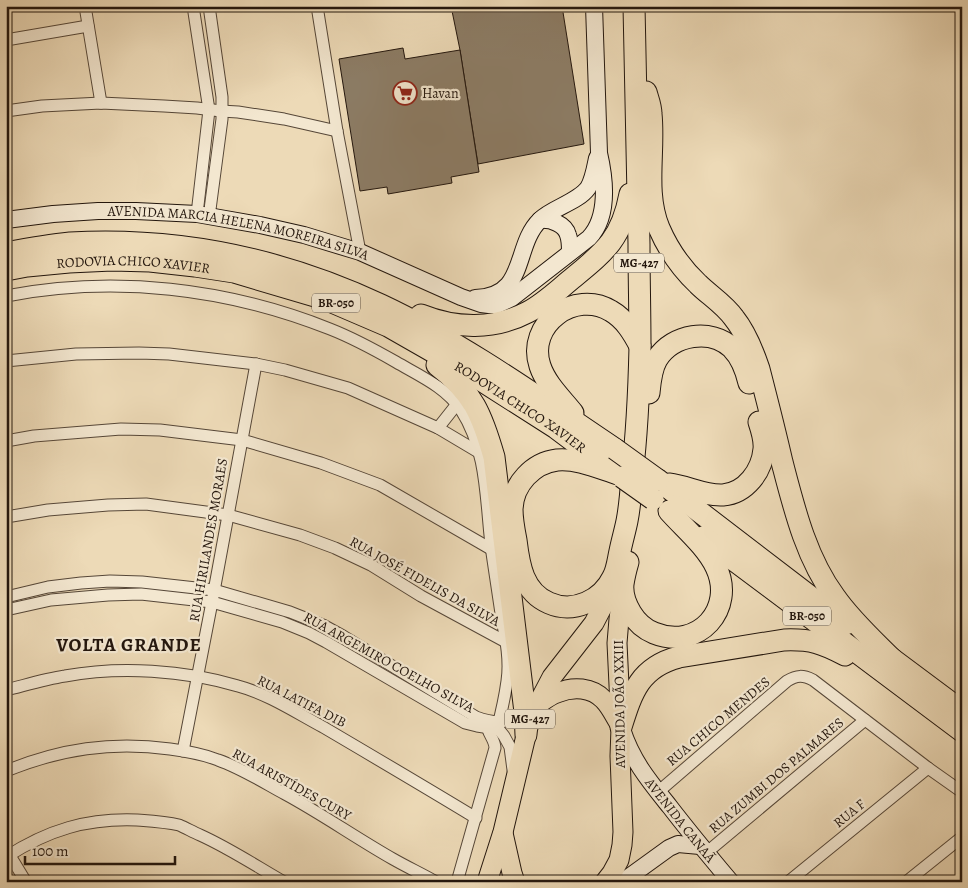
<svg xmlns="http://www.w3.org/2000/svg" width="968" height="888" viewBox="0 0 968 888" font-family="Alegreya,serif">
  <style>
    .building { fill: #8c7c65; stroke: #23160d }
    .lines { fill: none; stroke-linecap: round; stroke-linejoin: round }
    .street-casing { stroke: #564738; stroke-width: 13 }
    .secondary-casing { stroke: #23160d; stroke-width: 18 }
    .primary-casing { stroke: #23160d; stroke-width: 21 }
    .highway-casing { stroke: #23160d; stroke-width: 23 }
    .street { stroke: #f3e7d0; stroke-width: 11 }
    .secondary { stroke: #f3e7d0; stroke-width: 16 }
    .primary { stroke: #eddab7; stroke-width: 19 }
    .highway { stroke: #eddab7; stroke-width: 21 }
    .highway-bridge-casing { stroke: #23160d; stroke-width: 23; stroke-linecap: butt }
    .highway-bridge { stroke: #eddab7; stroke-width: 21 }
    .labels { text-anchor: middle; stroke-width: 4.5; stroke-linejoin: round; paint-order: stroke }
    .shield { fill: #f3e7d0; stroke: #615548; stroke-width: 1 }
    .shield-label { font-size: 12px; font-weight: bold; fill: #23160d }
    .poi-label { font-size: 14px; fill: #23160d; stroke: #f3e7d0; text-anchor: start }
    .street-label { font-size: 14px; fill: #23160d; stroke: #f3e7d0 }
    .district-label { font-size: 19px; font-weight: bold; letter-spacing: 1px; fill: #23160d; stroke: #f3e7d0 }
  </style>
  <rect width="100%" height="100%" fill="#eddab7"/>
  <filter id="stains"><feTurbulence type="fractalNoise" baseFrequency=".004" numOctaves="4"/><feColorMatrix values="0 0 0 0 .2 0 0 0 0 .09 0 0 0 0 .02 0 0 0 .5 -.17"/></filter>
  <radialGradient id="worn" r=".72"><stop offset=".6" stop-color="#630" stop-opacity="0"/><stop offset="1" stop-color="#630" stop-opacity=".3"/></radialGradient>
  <g class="building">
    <path d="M451,6H562L584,144L478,164L460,50Z"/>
    <path d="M403,48L405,59L460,50L479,172L451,177L452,183L388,194L387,187L360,191L339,59Z"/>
  </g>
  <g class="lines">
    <g class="street-casing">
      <g id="street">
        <path d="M85,6L101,103"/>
        <path d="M193,6L209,110L197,214"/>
        <path d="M209,6L222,97V119L209,217"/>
        <path d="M317,6L337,131L360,252"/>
        <path d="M6,40L88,26"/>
        <path d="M6,111L42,106L101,103L164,106L197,108L221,111L238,112L284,119L337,131"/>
        <path d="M6,296C115,275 227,288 330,329C353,338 375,350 396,362C418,375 446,387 461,410C490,455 485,509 493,560C496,580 499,600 502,620C506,640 510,661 507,681C505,696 501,714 497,729"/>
        <path d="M6,361L76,354L139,353L169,354L256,364L285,370L348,388L438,428L480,453"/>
        <path d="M438,428L457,404"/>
        <path d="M6,441L34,436L121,429L160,430L242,440L321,463L380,485L491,549"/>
        <path d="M6,517L48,510L108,505L146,504L228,515L300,535L335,548L371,565L421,596L506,642"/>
        <path d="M6,597L48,587L81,583L110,581L142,582L214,590L290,612L323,625L343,636L476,717C498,725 508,723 527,711"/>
        <path d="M6,610L51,600L108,595L141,594L212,602L282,622L309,633L326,642L465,723L477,726L497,729L500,731L504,736L510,747L513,770"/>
        <path d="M6,690C26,685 45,679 65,676C120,666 184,670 238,686C268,694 295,712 323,727C374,757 425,787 476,818"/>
        <path d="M183,751L212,602L256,364"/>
        <path d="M6,771C60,749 112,741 170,749C185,751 203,754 218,760C241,768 263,782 285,794C322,814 356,838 393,859C407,867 422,874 436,882"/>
        <path d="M658,792L787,681C797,675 803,675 813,680L928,768L962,792"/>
        <path d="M6,849L26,882"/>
        <path d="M706,853L865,720"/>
        <path d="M6,857C48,830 87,818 137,820C150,821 166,822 179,825C186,828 193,832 200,835C229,848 256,866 284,882"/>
        <path d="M457,882L495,748C495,739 486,732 487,723"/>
        <path d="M788,882L928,768"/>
        <path d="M906,882L962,837"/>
      </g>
    </g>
    <g class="secondary-casing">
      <g id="secondary">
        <path id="s1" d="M6,220L53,214L98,211H136L197,214L260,225L304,235L360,252L461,297L481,304L489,305H497L512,298L589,238C609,217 605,179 599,153L594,6"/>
        <path d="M540,220C551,219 565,224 568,235C570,240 570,247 570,252"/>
        <path d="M475,298C528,297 513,246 540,220C552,208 578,202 588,188C593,180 595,168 597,158"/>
        <path id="s2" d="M622,729C632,761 650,782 670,807C690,833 710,857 731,882"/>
        <path d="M622,882L669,848L678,844L700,846"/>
      </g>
    </g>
    <g class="primary-casing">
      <g id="primary">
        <path d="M537,705C543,701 550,695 557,693C573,686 592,687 604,700C611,707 615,717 621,726"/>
        <path d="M503,833L512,873L515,882"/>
        <path d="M487,882L503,832L530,719L552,677L594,623L606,600L612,581"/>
        <path d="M605,882L612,873L619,860L622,845L623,832L620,756L621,727L617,643L619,619L623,588"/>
      </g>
    </g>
    <g class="highway-casing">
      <g id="highway">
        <path d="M646,92C648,99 651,106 651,114C655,151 644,192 659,228C668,249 681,268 698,284C709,295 724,304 734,318C746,333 753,351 759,369C767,400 775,431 782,462C794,508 806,558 835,597C851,620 872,639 892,659"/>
        <path d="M6,253C27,249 49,245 70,243C178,237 283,259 381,305C464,344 539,398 615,449"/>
        <path id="s3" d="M6,270L27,266L69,262L112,260L150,261L195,266L234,272L325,299L388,326L465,370L556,428L604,464"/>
        <path d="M421,315C456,329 494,330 528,312C545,303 559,289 574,277C606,251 622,237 630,194"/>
        <path d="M437,365C473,392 482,415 494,457L525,712L526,735"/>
        <path d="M649,393C650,382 651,369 657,359C673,334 711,328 732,348C742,358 746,370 749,383"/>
        <path d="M573,413C561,398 546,384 540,366C526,324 575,289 611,311C625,319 633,333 640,346"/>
        <path d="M618,474C599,468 577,458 557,460C533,463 513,484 512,509C512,519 514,530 516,540C519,565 523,592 549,603C574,614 602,600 613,577C617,570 618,560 620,551C622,541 625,531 627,521C630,506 631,491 632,476C637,433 639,390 640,347C640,312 639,278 639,244C638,164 636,85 634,6"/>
        <path d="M658,480L846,624"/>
        <path d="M669,484C687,486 704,496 723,495C746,493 762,471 764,449C765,440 762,431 759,422"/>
        <path d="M703,537L962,731"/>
        <path d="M628,562C626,569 624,577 623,584C622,594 626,605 631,613C637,623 644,629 654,633C698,651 736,609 716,567C706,546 684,528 669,511"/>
        <path d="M880,650L962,711"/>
        <path d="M621,727C632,692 640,667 679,657L784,640C811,639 822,643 845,655"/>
      </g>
    </g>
    <use href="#street" class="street"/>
    <use href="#secondary" class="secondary"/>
    <use href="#primary" class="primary"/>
    <use href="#highway" class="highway"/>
    <g class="highway-bridge-casing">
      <g id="highway-bridge">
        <path d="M615,449L658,480"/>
        <path d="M622,477L653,499"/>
      </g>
    </g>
    <use href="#highway-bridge" class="highway-bridge"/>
  </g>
  <defs>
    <g id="supermarket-ring" transform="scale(1.25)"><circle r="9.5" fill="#f3e7d0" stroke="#8f2418" stroke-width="1.5"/><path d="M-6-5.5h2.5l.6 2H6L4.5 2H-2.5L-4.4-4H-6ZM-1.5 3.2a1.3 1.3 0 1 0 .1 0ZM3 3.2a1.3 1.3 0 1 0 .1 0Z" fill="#8f2418"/></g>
  </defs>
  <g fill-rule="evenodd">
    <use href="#supermarket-ring" x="405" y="93"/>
  </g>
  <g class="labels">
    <g class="shield">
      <rect x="614" y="253.5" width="50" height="19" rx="4"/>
      <rect x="312" y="293.5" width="48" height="19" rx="4"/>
      <rect x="783" y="606.5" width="48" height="19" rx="4"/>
      <rect x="505" y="709.5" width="50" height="19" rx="4"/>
    </g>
    <g class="shield-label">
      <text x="639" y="267">MG-427</text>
      <text x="336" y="307">BR-050</text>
      <text x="807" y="620">BR-050</text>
      <text x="530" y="723">MG-427</text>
    </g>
    <g class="poi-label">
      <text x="422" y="98">Havan</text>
    </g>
    <g class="street-label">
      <text dy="5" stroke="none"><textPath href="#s1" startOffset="235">AVENIDA MARCIA HELENA MOREIRA SILVA</textPath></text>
      <text dy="5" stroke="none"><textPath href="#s3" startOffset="128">RODOVIA CHICO XAVIER</textPath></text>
      <text dy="5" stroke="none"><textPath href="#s3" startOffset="548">RODOVIA CHICO XAVIER</textPath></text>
      <text transform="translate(208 540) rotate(-80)" y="5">RUA HIRILANDES MORAES</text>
      <text transform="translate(425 581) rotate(29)" y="5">RUA JOSÉ FIDELIS DA SILVA</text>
      <text transform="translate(389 662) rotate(29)" y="5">RUA ARGEMIRO COELHO SILVA</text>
      <text transform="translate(302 701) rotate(27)" y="5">RUA LATIFA DIB</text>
      <text transform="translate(619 704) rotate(-91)" y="5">AVENIDA JOÃO XXIII</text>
      <text transform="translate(718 721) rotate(-40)" y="5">RUA CHICO MENDES</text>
      <text transform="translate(776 775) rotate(-40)" y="5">RUA ZUMBI DOS PALMARES</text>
      <text transform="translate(292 784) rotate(29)" y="5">RUA ARISTÍDES CURY</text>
      <text transform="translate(849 813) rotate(-39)" y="5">RUA F</text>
      <text dy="5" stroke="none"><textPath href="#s2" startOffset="109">AVENIDA CANAÃ</textPath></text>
    </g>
    <g class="district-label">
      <text x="129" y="651">VOLTA GRANDE</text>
    </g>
  </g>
  <rect width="968" height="888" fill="none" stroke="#eddab7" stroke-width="25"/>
  <rect x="8" y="8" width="953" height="873" fill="none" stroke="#23160d" stroke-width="2.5"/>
  <rect x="12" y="12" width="943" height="863" fill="none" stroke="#23160d"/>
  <path d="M25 856v8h150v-8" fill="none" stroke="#23160d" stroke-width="2.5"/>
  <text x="32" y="856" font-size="15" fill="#23160d" stroke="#f3e7d0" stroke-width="4" paint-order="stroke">100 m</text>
  <rect width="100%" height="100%" filter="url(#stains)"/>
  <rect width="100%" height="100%" fill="url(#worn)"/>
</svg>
